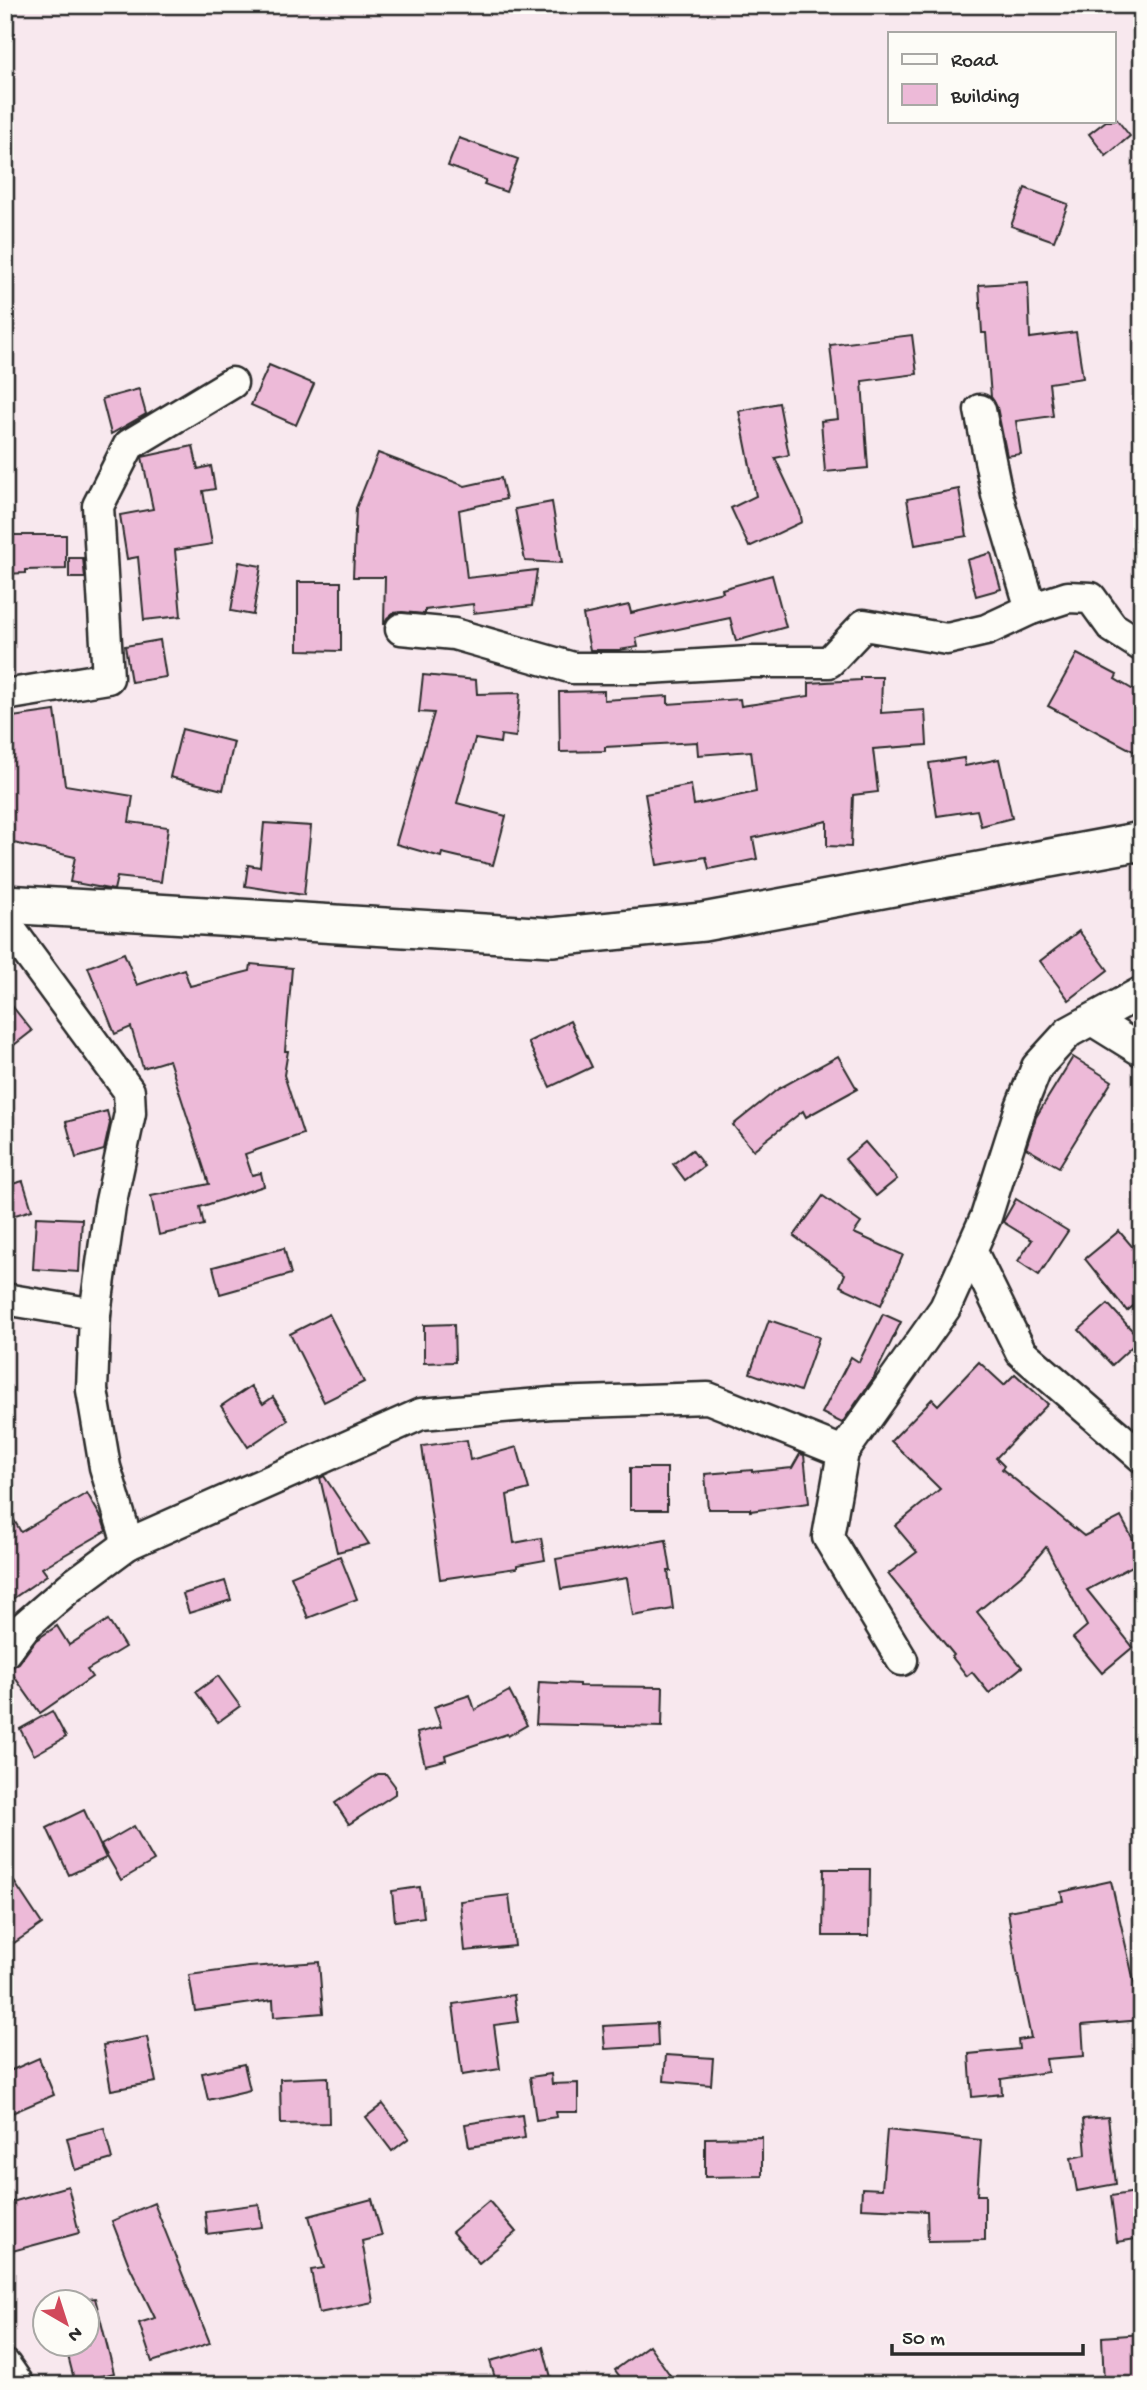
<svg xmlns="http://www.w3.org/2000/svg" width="1147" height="2390" viewBox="0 0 1147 2390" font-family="'Gochi Hand',sans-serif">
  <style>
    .building { fill: #edbad8; stroke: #2b2b2b; stroke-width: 2 }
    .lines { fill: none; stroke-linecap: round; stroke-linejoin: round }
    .minor-casing { stroke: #2b2b2b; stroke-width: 35 }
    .tertiary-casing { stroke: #2b2b2b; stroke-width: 42 }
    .minor { stroke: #fdfcf7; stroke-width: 30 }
    .tertiary { stroke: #fdfcf7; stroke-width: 37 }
  </style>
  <rect width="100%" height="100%" fill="#f8e8ee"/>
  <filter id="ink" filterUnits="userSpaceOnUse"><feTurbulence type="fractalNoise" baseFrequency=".0143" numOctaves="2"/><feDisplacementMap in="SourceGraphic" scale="14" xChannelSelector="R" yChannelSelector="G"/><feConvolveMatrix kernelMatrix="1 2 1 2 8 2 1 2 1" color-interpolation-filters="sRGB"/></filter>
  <g filter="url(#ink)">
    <g class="building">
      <path d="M1114,116L1130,136L1106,156L1089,134L1106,121H1114Z"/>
      <path d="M459,138L518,159L506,192L484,184L486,180L448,166Z"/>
      <path d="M1025,188L1068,204L1054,241L1011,226Z"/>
      <path d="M1028,282L1030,338L1076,332L1083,378L1049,383L1053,416L1016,421L1021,454L1007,456L997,407L991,397L986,333H982L979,285Z"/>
      <path d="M912,335L917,374L862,381L868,468L825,472L821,421L838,419L830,345Z"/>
      <path d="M269,365L314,384L296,425L251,405Z"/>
      <path d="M139,389L146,414L111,434L102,399Z"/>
      <path d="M779,403L789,455L775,458L800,511L802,522L749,547L731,508L756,496L739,411Z"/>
      <path d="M193,446L198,469L211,466L215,489L203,491L212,544L175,550L181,616L144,620L138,557L127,559L120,515L153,509L142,457Z"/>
      <path d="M378,453L465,486L501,478L506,499L459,510L467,578L537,570L532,606L474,613L473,604L425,610V614L402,612L393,613L387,618L384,625L385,577H353L356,508Z"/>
      <path d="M959,489L967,536L915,545L907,499Z"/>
      <path d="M552,502L562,563L525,561L515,509Z"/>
      <path d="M5,535H66V569L25,570V573L5,574Z"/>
      <path d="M991,553L1001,589L976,596L967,560Z"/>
      <path d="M69,558H83L85,578H69Z"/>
      <path d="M239,562L261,566L253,615L231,611Z"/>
      <path d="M772,575L786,627L736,641L730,618L636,638L638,647L619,650H590L583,615L629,605L631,613L723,592L722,589Z"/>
      <path d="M298,582H341V651L298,650Z"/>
      <path d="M160,640L166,677L131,682L125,646Z"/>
      <path d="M1077,654L1117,675L1115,679L1142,695V740L1135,752L1048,706Z"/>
      <path d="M423,675L476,680L477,694L520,693L516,737L501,735L500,743L475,739L457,803L506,816L493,865L442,853L441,857L396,844L434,713L419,712Z"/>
      <path d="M860,677H882L881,713L925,710L927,745L873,749L878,792L853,795L851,847L827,846V821L753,838L757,859L709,869L706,857L657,865L645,794L691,785L694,805L756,792L751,751L698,755L697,742L605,747V751L560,752L559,692L604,691V700L668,696V704L740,699L741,706L809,696V683L860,680Z"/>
      <path d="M55,711L65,785L133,796L129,822L168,827L161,882L117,877L114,890L70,882L75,857L5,841V718Z"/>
      <path d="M182,729L234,742L223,790L170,777Z"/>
      <path d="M964,758L965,766L999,759L1012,818L981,826L977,810L937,816L929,763Z"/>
      <path d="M264,823L311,826L304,895L245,886L248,865L260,867Z"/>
      <path d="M1079,931L1108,970L1069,1000L1040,961Z"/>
      <path d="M124,953L137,985L184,969L190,986L250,971L251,964L292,968L285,1051H288L284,1075L303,1134L245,1154L252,1175L261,1173L264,1186L200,1207L204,1225L159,1235L151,1196L209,1184L169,1060L143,1068L131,1027L115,1034L88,967Z"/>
      <path d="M5,997L32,1031L5,1052Z"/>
      <path d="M570,1021L592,1067L550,1087L528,1042Z"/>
      <path d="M838,1056L857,1089L806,1117L803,1111L753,1150L733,1125L778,1089Z"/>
      <path d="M1073,1057L1112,1081L1059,1167L1026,1148L1036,1117Z"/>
      <path d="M107,1111L110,1123L104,1150L76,1158L66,1122Z"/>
      <path d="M865,1142L897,1179L876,1196L845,1159Z"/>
      <path d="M692,1150L704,1166L685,1180L673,1164Z"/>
      <path d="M23,1181L32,1210L5,1218V1186Z"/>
      <path d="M823,1196L861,1223L854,1233L903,1255L881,1305L840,1286L845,1274L794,1236Z"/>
      <path d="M1016,1199L1068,1231L1039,1275L1018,1261L1032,1240L1003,1222Z"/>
      <path d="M36,1217L82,1219L79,1272L33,1269Z"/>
      <path d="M1119,1231L1142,1258V1299L1127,1311L1085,1259Z"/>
      <path d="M284,1248L291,1274L220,1294L213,1267Z"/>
      <path d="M1108,1304L1140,1339L1112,1365L1079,1330Z"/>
      <path d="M329,1314L364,1382L324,1402L290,1334Z"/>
      <path d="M883,1314L901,1322L874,1377L842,1423L822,1413L851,1357L859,1362Z"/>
      <path d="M769,1320L819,1337L800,1391L750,1373Z"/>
      <path d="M454,1324L455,1362L424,1363V1325Z"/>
      <path d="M979,1362L1004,1385L1015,1374L1048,1404L996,1458L1004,1466L1002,1469L1084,1536L1121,1517L1142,1556V1561L1087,1590L1133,1647L1102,1673L1073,1638L1087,1626L1046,1547L1025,1572L977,1612L1022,1667L989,1693L972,1672L967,1676L952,1657L954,1655L888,1574L917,1552L895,1526L940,1489L891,1441L932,1399L938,1405Z"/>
      <path d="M251,1386L263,1404L273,1397L288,1420L248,1447L221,1406Z"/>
      <path d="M467,1440L470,1460L517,1447L529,1489L507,1495L514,1543L541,1538L545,1560L517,1565V1568L440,1579L422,1446Z"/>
      <path d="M800,1454L804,1455L809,1503L750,1511V1509H708L705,1474L752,1470V1472L792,1468Z"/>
      <rect x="630" y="1468" width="37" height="42"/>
      <path d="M324,1476L369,1544L337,1552L320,1478Z"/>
      <path d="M87,1493L102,1519L106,1531L42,1568L47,1575L5,1604V1505L21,1532Z"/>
      <path d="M666,1540L671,1571H668L673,1609L633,1616L627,1578L561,1589L556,1559Z"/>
      <path d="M340,1556L357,1599L308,1618L291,1576Z"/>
      <path d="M225,1581L231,1600L189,1613L183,1594Z"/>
      <path d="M108,1620L125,1647L87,1670L92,1677L40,1713L9,1669L19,1663L36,1640L57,1626L69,1645Z"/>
      <path d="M218,1676L240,1706L218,1722L196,1692Z"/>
      <path d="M539,1682L579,1684V1686L663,1687L662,1727L536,1724Z"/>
      <path d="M509,1691L527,1725L508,1736L507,1734L445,1755L446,1760L425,1765L417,1733L441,1727L434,1707L470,1695L475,1710Z"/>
      <path d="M52,1711L66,1737L34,1755L20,1729Z"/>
      <path d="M378,1774H386L395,1786V1794L349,1824L335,1803Z"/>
      <path d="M84,1810L106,1858L69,1875L47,1828Z"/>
      <path d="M134,1826L154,1861L121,1880L101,1845Z"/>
      <path d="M5,1868L42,1924L5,1949Z"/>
      <path d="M824,1869H870L869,1936H823Z"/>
      <path d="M1111,1881L1138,1999H1140L1142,2020L1082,2025L1084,2056L1046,2059L1048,2072L1001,2079L1002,2094L972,2097L969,2054L1019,2049L1018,2040L1031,2038L1017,1971L1008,1911L1063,1901L1061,1892Z"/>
      <path d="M420,1887L424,1917L395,1921L392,1891Z"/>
      <path d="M509,1895L515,1946L465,1951L460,1901Z"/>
      <path d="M319,1962L323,2013L274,2017L273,2000L195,2011L189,1975L249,1967Z"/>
      <path d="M514,1995L518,2022L494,2025L500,2069L462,2075L453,2004Z"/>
      <path d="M657,2023L658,2046L605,2049L603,2026Z"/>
      <path d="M147,2037L156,2082L111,2090L103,2045Z"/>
      <path d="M666,2055L713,2058L711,2085L664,2081Z"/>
      <path d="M39,2058L54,2095L5,2116V2073Z"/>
      <path d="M244,2064L250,2090L208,2100L202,2073Z"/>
      <path d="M551,2074L552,2084L578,2083V2112H556L557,2117L536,2120L530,2077Z"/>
      <path d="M328,2077L329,2123L281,2124L280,2079Z"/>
      <path d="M383,2104L409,2138L392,2151L366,2117Z"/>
      <path d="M522,2115L525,2138L469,2147L465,2124Z"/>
      <path d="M1108,2117L1116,2184L1077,2191L1071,2158L1086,2155L1083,2119Z"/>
      <path d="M104,2128L112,2159L75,2170L67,2138Z"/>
      <path d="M887,2130L981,2140L977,2195H985V2240L928,2241L927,2211L861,2208L862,2188L882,2189Z"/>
      <path d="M762,2137V2176L705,2177V2138Z"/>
      <path d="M68,2186L79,2233L5,2253V2204Z"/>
      <path d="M1142,2191V2238L1117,2242L1111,2196Z"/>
      <path d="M372,2199L382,2236L362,2241L373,2302L319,2313L311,2270L324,2268L309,2216Z"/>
      <path d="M489,2201L516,2232L479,2263L452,2232Z"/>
      <path d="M154,2203L210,2343L152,2362L139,2323L155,2318L129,2265L112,2221Z"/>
      <path d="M259,2204L262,2227L207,2234L205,2211Z"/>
      <path d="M95,2298L114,2373L75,2383L65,2344H88V2299Z"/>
      <path d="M1142,2334V2385H1104L1102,2337Z"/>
      <path d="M649,2345L677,2385H626L615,2370Z"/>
      <path d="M543,2347L553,2385H497L490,2361Z"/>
    </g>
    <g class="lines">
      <g class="minor-casing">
        <g id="minor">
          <path d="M980,410L997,495L1031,609"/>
          <path d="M401,629L454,634L573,668H648L750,662H829L864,625L947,639L986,630L1031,609L1068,597L1091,598L1112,627L1142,646"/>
          <path d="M5,695L108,678L98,506L129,445L232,383"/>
          <path d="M5,922L129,1091L130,1113L110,1206L95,1314L92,1390L105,1467L128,1544"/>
          <path d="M1092,1020L1142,1051"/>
          <path d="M972,1252L1021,1352L1142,1457"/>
          <path d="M5,1299L95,1314"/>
          <path d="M843,1452L828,1537L902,1660"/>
          <path d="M5,1652L25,1626L70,1587L128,1544L421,1414L551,1403L708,1398L843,1452L945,1308L986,1217L1021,1107L1037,1067L1069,1032L1142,992"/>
          <path d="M5,2365L19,2385"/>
        </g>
      </g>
      <g class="tertiary-casing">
        <path id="tertiary" d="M5,904L552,937L703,922L1142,841"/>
      </g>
      <use href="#minor" class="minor"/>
      <use href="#tertiary" class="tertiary"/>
    </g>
  </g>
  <rect width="1147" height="2390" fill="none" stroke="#fdfcf7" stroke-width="28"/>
  <rect x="14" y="14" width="1119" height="2362" fill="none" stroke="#2b2b2b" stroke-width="2.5" filter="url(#ink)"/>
  <rect x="888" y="32" width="228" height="91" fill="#fdfcf7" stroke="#a9a8a5" stroke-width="2"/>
  <rect x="902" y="54" width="35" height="10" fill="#fdfcf7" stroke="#a9a8a5" stroke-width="2"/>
  <text x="951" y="66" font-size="21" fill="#2b2b2b">Road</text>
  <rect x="902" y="84" width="35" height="21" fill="#edbad8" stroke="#a9a8a5" stroke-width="2"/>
  <text x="951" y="102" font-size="21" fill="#2b2b2b">Building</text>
  <g transform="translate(66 2323) rotate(141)"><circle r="33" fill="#fdfcf7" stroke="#a9a8a5" stroke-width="2"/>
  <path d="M0-5L12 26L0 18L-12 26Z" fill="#d1495b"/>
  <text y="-10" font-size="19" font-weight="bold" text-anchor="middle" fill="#2b2b2b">N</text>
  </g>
  <path d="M892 2344v10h191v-10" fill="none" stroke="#2b2b2b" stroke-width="3.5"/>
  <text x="902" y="2344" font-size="21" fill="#2b2b2b" stroke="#fdfcf7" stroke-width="5" paint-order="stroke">50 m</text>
</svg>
